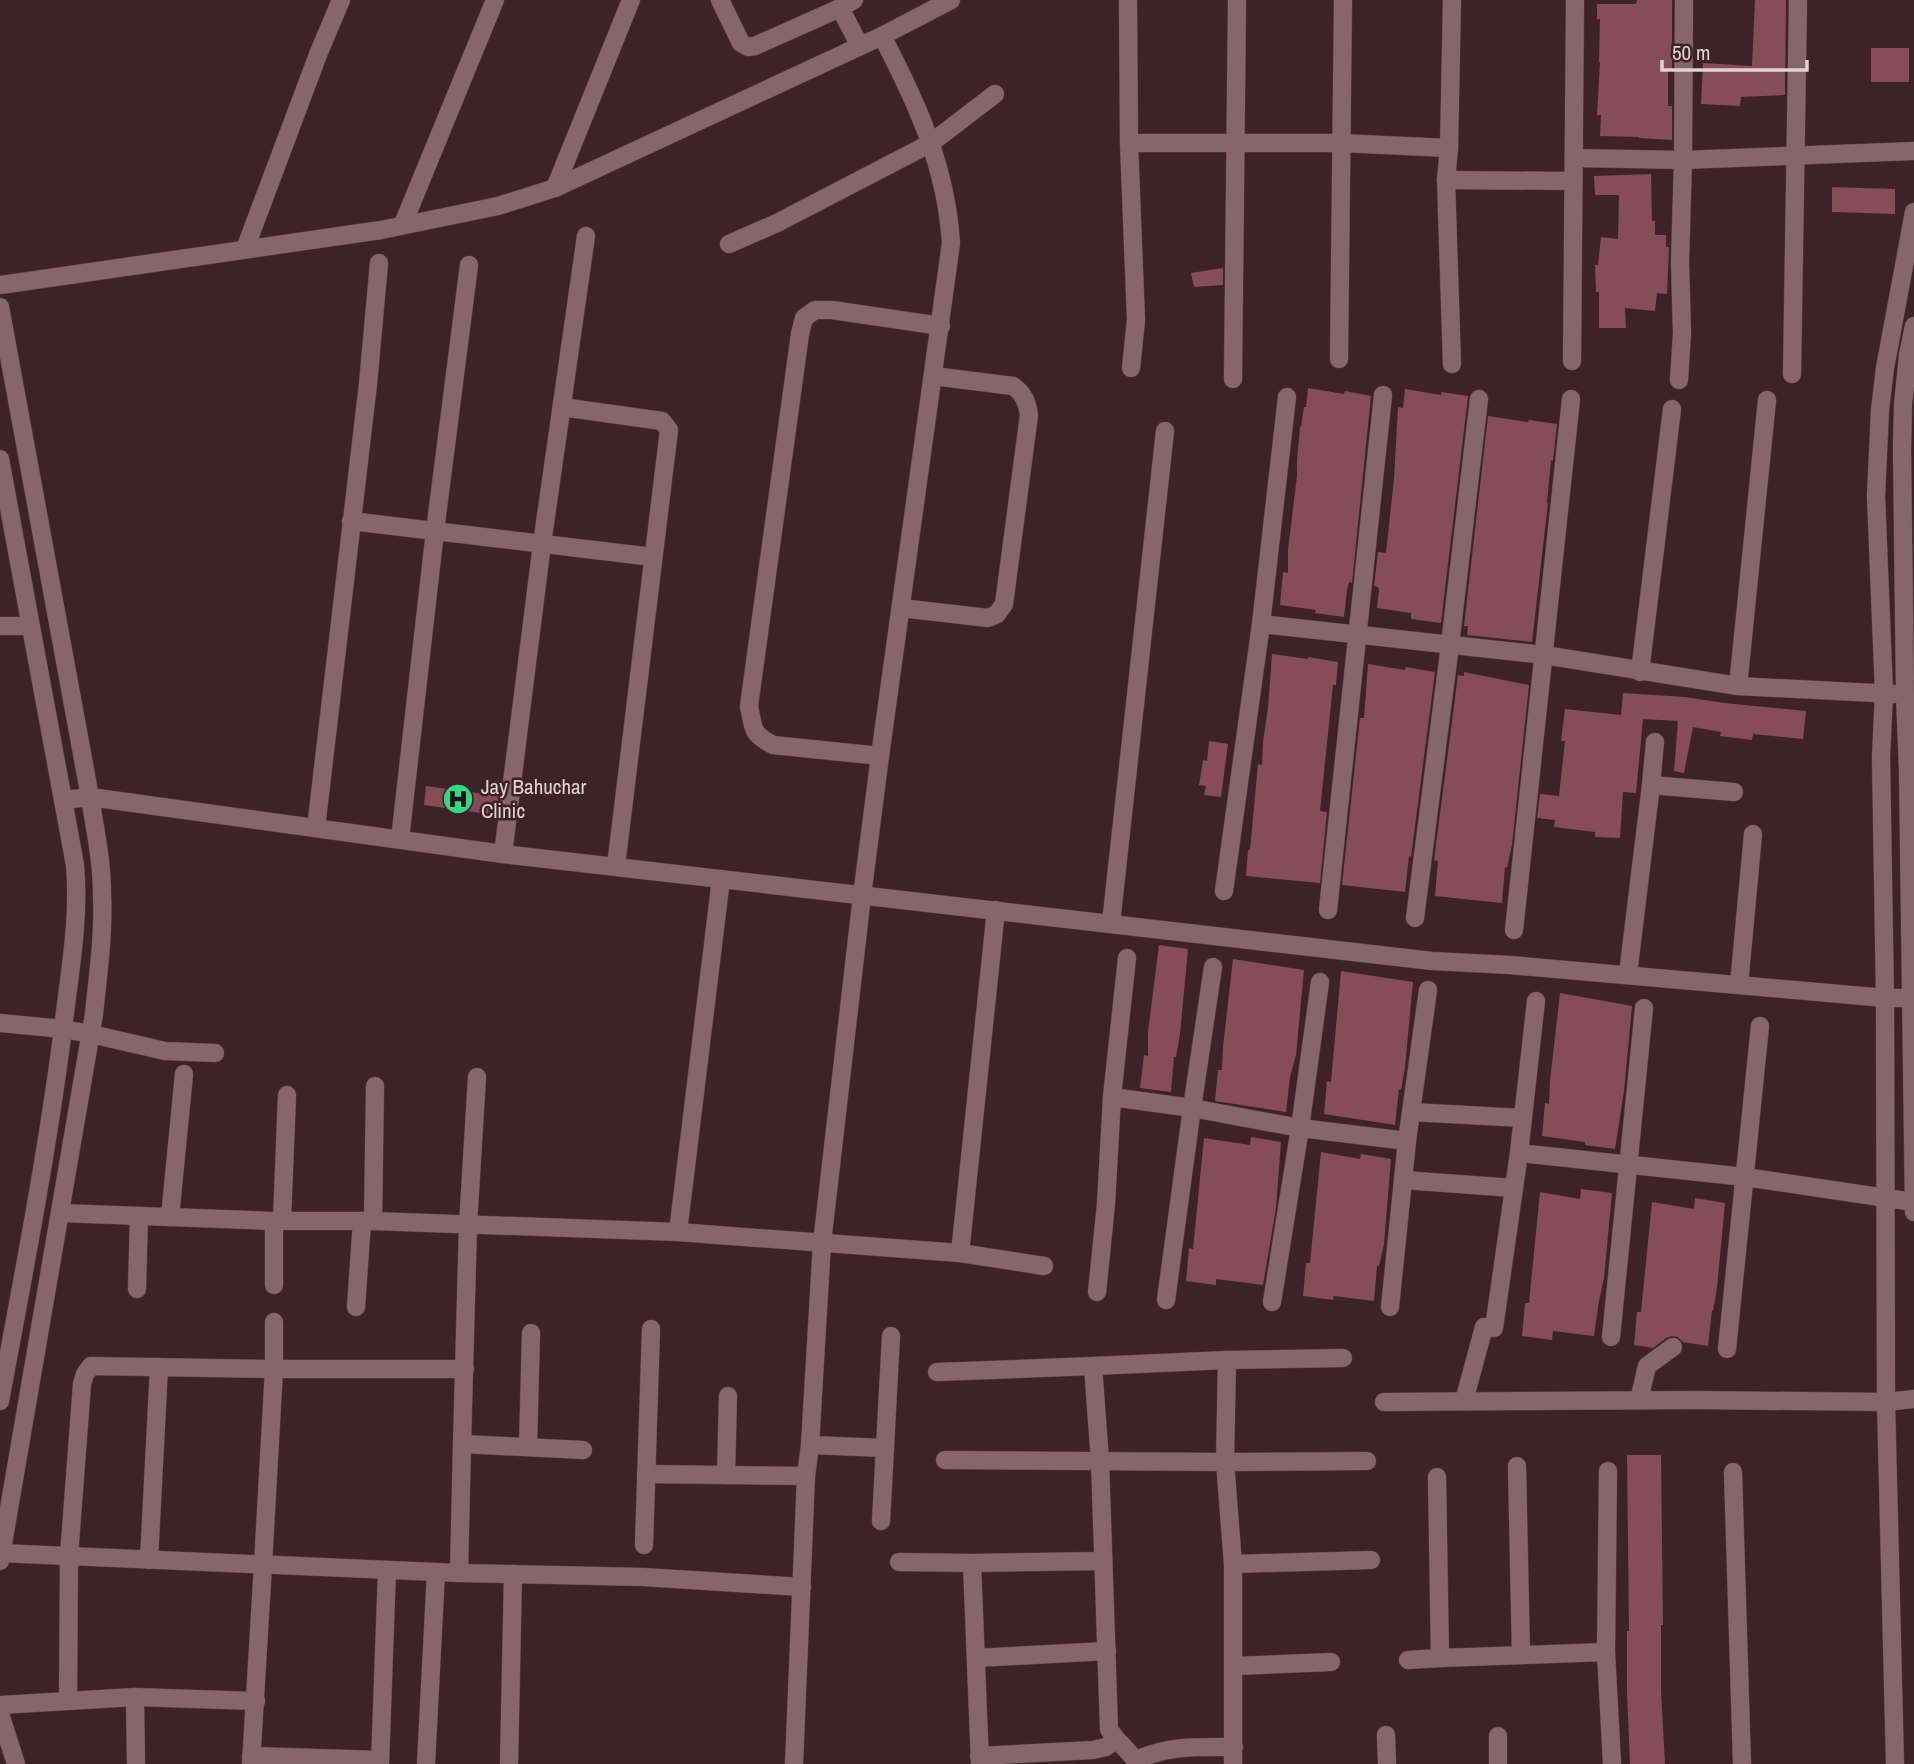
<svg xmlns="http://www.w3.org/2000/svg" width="1914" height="1764" viewBox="0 0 1914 1764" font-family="'Archivo Narrow',sans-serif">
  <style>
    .building { fill: #854c5a }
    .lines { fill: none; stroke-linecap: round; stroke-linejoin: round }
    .minor-casing { stroke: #594248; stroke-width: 19 }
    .minor { stroke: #85666c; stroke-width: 18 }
    .labels { text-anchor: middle; stroke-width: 5; stroke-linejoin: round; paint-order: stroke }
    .poi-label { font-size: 21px; fill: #e3d1d4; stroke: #3d2329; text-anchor: start }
  </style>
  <rect width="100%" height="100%" fill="#3d2329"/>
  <g class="building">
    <path d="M1637,0H1672V69H1668V106H1672V140L1639,138V137L1600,136L1601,115H1597L1600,62H1599L1600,19H1597V4H1636Z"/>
    <path d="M1755,0H1786L1785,95L1741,97L1740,106L1701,104L1703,63L1752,66Z"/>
    <rect x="1871" y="48" width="38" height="34"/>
    <path d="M1651,174L1652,221H1655V235H1666V247H1669L1667,294L1657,293L1655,311L1625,308L1626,328H1599V292H1596L1595,265H1598L1601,237L1618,239L1619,195H1595L1594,176Z"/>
    <path d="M1832,187L1895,189V214L1832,212Z"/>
    <path d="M1223,268V285L1194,287L1191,273Z"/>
    <path d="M1308,388L1344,394L1345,391L1371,396L1352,583L1349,582L1347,590L1344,617L1315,613L1316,610L1280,605L1283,572L1288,573V550L1297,476V460L1300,427H1301L1304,407H1306Z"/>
    <path d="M1405,389L1441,395V392L1468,396L1441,623L1411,619V613L1377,608L1379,590L1378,587L1374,586L1378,552L1386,553L1394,479L1398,407L1403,408Z"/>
    <path d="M1488,416L1528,422L1529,420L1557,424L1553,461L1551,460L1547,502L1548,503L1532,642L1467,635L1468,626H1464Z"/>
    <path d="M1272,654L1308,659V657L1338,662L1336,685H1333L1320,811L1327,812L1320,883L1246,876L1248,850H1250L1258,764L1262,765L1263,742L1268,708Z"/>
    <path d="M1368,664L1405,670L1406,667L1435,672L1411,857L1409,856L1405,892L1342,885L1360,718H1364Z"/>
    <path d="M1464,672L1529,685L1512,845L1507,868L1505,867L1502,903L1435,896L1438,861L1434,860L1458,675L1464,676Z"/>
    <path d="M1623,693L1685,697L1724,703L1806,711L1803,739L1753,734L1752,740L1720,736L1721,732L1693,727L1684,773L1674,771L1678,721L1643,719L1636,793L1623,792L1620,838L1595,837V832L1554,827L1555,820L1537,818L1540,794L1559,796L1565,741H1561L1565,709L1621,715Z"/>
    <path d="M1209,741L1228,744L1221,797L1204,795L1206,786L1199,785L1203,760L1207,761Z"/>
    <path d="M426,786L499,796L496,815L424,805Z"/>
    <path d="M1159,945L1188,949L1180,1034L1176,1057H1174L1171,1092L1140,1088L1144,1055L1148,1056V1032Z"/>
    <path d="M1233,959L1304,970L1296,1055L1290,1077L1286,1112L1215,1101L1218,1070H1222L1223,1047Z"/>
    <path d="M1341,971L1413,982L1405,1067L1401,1090L1399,1089L1395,1125L1324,1114L1327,1081L1331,1082Z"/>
    <path d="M1560,993L1632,1006L1624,1091L1615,1149L1585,1145V1142L1542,1136L1545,1103L1549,1104L1550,1081Z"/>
    <path d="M1251,1137L1281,1142L1276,1208L1263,1285L1216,1279V1285L1186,1281L1189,1248L1193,1249L1204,1138L1250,1145Z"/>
    <path d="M1321,1152L1360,1159L1361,1154L1391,1159L1384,1244L1379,1266H1377L1374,1301L1334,1296L1333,1300L1303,1296L1306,1263H1310Z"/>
    <path d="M1581,1189L1612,1193L1604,1278L1599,1301L1594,1336L1553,1331L1552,1340L1522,1336L1525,1303H1529L1540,1192L1580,1199Z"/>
    <path d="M1695,1198L1725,1203L1717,1288L1713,1311L1712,1310L1708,1346L1683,1342L1678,1337L1672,1336L1666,1338L1653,1348L1634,1345L1637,1312H1641L1652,1202L1694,1209Z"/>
    <path d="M1627,1455H1661L1663,1625H1661V1690L1665,1764H1630L1627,1692V1631H1629Z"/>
  </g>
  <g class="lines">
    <g class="minor-casing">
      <g id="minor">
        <path d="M720,0L741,43L748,47L755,46L840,8L854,0"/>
        <path d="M1128,0L1129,143L1136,320L1131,368"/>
        <path d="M1452,0L1449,148L1446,180L1452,364"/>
        <path d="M840,8L860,46"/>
        <path d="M1129,143H1340L1449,148"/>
        <path d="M1574,158L1683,160L1914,151"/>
        <path d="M1446,180L1573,181"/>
        <path d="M555,188L631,0"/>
        <path d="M403,224L495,0"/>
        <path d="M729,244L777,223L931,143L995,94"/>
        <path d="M245,249L319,52L341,0"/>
        <path d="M0,285L381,230L498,206L555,188L882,36L951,0"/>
        <path d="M0,307L90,797C95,829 102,861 102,894C104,934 98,974 94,1014L0,1561"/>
        <path d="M1914,326L1908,355L1903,405L1902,449L1905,695L1908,771L1914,1212"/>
        <path d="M1339,359L1343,0"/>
        <path d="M1572,361L1575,0"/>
        <path d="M1792,374L1798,0"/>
        <path d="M1233,379L1237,0"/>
        <path d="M1679,380L1682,333L1680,262L1683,160L1684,0"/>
        <path d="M562,407L662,421L669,430L616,866"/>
        <path d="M0,459L75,865C80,920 69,975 63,1029C47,1154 23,1277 0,1401"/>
        <path d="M351,521L653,557"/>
        <path d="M901,608L988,618L997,614L1004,604L1029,415C1027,402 1024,394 1013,386L933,376"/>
        <path d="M1261,624L1544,655L1738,686L1894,694"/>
        <path d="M0,626H30"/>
        <path d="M1640,672L1672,409"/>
        <path d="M1738,686L1767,400"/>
        <path d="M880,756L773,745C751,733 754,730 749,706L800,334L804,318L815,310H832L941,326"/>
        <path d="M1651,785L1734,792"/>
        <path d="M63,800L90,797L503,854L1432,961L1510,965L1885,998H1911"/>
        <path d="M316,828L368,384L379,263"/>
        <path d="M400,839L435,531L469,265"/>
        <path d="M503,854L542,544L586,236"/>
        <path d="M721,879L678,1232L960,1253L996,910"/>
        <path d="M1224,891L1261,624L1287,397"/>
        <path d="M1328,910L1383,395"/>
        <path d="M1415,918L1450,645L1479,399"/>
        <path d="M1111,923L1165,431"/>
        <path d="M1514,930L1571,399"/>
        <path d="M1628,974L1651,785L1655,742"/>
        <path d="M1739,985L1753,834"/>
        <path d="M0,1023L63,1029L91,1034L165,1051L215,1053"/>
        <path d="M477,1077L468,1225L462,1444L583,1450"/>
        <path d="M1112,1097L1192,1108L1300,1128L1407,1141L1428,990"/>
        <path d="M1411,1112L1523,1118"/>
        <path d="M1519,1153L1745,1177L1914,1202"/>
        <path d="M1403,1180L1514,1188"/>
        <path d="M60,1213L274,1221H373L678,1232"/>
        <path d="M170,1217L184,1074"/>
        <path d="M282,1220L287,1095"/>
        <path d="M373,1221L375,1086"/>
        <path d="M960,1253L1044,1266"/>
        <path d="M274,1285V1221"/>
        <path d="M137,1289L139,1216"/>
        <path d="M1097,1292L1106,1204L1112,1097L1127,958"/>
        <path d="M1166,1300L1192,1108L1213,967"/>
        <path d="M1272,1302L1300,1128L1320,982"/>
        <path d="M356,1307L362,1221"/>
        <path d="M1390,1307L1407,1141"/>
        <path d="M1494,1328L1519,1153L1536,1001"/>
        <path d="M1611,1337L1644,1008"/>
        <path d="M1727,1349L1760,1026"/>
        <path d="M1227,1360L1225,1462L1233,1564V1764"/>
        <path d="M937,1372L1093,1366"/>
        <path d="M1639,1400L1647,1366L1673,1347"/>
        <path d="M1464,1401L1484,1327"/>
        <path d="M1384,1402L1697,1400L1886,1402L1914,1399"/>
        <path d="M810,1445L885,1448"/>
        <path d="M528,1447L531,1333"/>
        <path d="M945,1460L1225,1462L1367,1461"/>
        <path d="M1517,1466L1521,1655"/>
        <path d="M1733,1472L1742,1764"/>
        <path d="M646,1474L806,1476"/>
        <path d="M726,1475L728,1396"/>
        <path d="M1437,1477L1440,1658L1606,1652L1612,1764"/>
        <path d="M881,1521L891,1336"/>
        <path d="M644,1545L651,1329"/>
        <path d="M0,1553L459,1573L643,1577L802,1587"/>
        <path d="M149,1560L159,1367"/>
        <path d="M899,1562L972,1563"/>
        <path d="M1233,1564L1371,1560"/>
        <path d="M459,1573L462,1444"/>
        <path d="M1606,1652L1608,1471"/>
        <path d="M976,1658L1107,1651"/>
        <path d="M1408,1660L1440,1658"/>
        <path d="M1234,1666L1331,1662"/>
        <path d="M135,1697L136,1764"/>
        <path d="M68,1701L69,1556L82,1384L85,1374L91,1366L274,1369H465"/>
        <path d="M0,1705L135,1697L256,1701"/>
        <path d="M0,1714L16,1764"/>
        <path d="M1386,1735L1387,1764"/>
        <path d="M1498,1736V1764"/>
        <path d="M251,1756L380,1760"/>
        <path d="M979,1756L1093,1750L1106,1747L1115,1740"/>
        <path d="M1136,1760C1170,1745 1197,1747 1234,1747"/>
        <path d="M251,1764L263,1565L274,1369V1322"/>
        <path d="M380,1764L387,1570"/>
        <path d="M426,1764L436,1572"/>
        <path d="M509,1764L513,1574"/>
        <path d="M794,1764L806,1476L810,1445L822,1243L862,896L880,756L951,243C946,166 917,103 882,36"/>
        <path d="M980,1764L972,1563L1103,1561"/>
        <path d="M1137,1764C1130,1750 1117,1743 1109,1729L1100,1461L1093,1366L1227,1360L1343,1358"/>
        <path d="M1895,1764L1886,1402L1885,998L1881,757L1884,693L1876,496L1880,410L1885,368L1914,212"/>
      </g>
    </g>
    <use href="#minor" class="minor"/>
  </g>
  <defs>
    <g id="hospital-disc" transform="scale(1.575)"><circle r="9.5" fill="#33d882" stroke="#3d2329"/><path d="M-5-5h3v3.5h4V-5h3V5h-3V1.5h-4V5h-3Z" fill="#111"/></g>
  </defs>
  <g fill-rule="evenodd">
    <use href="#hospital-disc" x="458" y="799"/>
  </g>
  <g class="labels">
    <g class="poi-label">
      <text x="481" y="794">Jay Bahuchar<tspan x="481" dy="24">Clinic</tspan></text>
    </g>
  </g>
  <path d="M1662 60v10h145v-10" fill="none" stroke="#e3d1d4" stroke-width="3.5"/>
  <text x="1672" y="60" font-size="21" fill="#e3d1d4" stroke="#3d2329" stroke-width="5" paint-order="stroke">50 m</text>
</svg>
